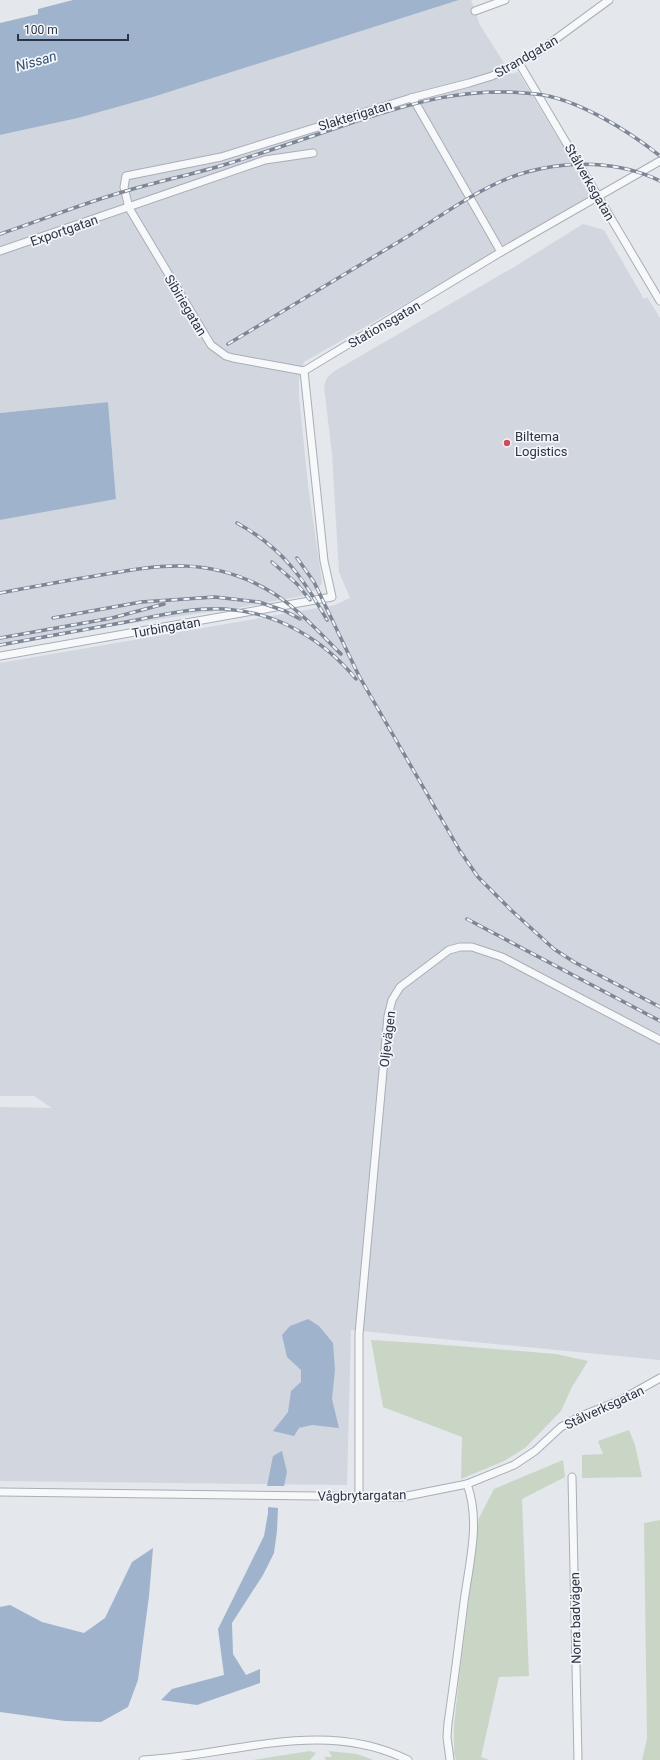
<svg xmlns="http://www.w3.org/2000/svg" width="660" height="1760" viewBox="0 0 660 1760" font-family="Roboto,sans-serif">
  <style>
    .built { fill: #d2d6de }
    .green { fill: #c9d6c5 }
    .water { fill: #9fb4cc }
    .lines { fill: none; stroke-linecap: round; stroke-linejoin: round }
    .minor-casing { stroke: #a9aeb7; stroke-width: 9 }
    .minor { stroke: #f7f8fa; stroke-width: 7 }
    .rail-casing { stroke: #7d8696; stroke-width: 3.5 }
    .rail { stroke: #f4f6f9; stroke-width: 2; stroke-dasharray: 6; stroke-linecap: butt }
    .poi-dot { fill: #d1495b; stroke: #f4f6f9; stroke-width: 1.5 }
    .labels { text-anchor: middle; stroke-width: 3.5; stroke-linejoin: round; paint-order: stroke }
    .street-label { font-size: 13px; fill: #2b3445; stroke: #f4f6f9 }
    .poi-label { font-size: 13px; fill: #2b3445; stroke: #f4f6f9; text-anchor: start }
    .water-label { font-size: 14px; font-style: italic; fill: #34527a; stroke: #f4f6f9 }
  </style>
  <rect width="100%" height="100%" fill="#e4e7ec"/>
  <g class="built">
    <path d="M459,0H471L480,25L511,74L518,72L593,196L304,362L299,378V396L308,485L322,582L319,588L302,596L236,608L99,628L0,647V520L116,498L108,402L0,413V135L78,118L153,97Z"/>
    <path d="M583,224L604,230L644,299L647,297L660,318V1360L351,1330L347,1485L0,1481V1107L52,1108L34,1096H0V663L335,605L350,598L339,572L332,454L324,386L327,378L333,372L514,267Z"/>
  </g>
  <g class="green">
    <path d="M371,1340L433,1344L556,1354L588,1361L572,1387L561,1411L525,1448L504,1461L461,1479L462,1437L383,1407Z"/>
    <path d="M629,1430L635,1445L642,1477L582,1478V1455L603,1454L598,1441Z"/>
    <path d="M563,1460L565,1477L522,1499L529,1676L499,1677L481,1757L489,1760H456L454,1753V1726L459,1678L479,1518L494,1489Z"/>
    <path d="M660,1520V1760H642L647,1739L644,1523Z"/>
    <path d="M310,1751L316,1753L310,1760H253Z"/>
    <path d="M329,1751L357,1754L373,1760H326L324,1757H332Z"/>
  </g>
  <g class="water">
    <path d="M73,0H459L153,97L78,118L0,135V23L38,14V9Z"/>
    <path d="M108,402L116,499L0,520V413Z"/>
    <path d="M308,1319L319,1326L333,1343L335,1370L332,1399L339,1428L312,1425L299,1428L294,1436L273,1431L288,1412L291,1391L301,1382V1370L287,1357L282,1335L290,1326Z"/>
    <path d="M282,1451L287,1472L284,1486H267L273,1456Z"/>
    <path d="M268,1507L278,1508L277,1531L274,1553L263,1575L232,1623L233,1654L246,1675L260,1669V1683L197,1705L161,1700L172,1689L224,1675L218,1629L264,1536L268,1513Z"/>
    <path d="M153,1548L149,1596L138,1680L128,1707L101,1722L65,1721L0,1712V1607L10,1605L42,1622L84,1633L105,1618L132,1562Z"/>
  </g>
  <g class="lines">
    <g class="minor-casing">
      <g id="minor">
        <path d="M475,11L505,0"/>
        <path d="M519,63L660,301"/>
        <path d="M411,98L415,102L501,252"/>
        <path d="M0,251L265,160L313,153"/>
        <path d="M304,371L233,358L226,356L211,345L129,208L124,187L126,176L221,157L411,98L469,83L492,76L538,52L609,0"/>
        <path d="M304,371L501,252L660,161"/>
        <path d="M0,656L332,597L324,561L304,371"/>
        <path d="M572,1477L578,1760"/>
        <path d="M467,1484L514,1465L535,1451L561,1427L581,1416L619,1401L660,1378"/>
        <path d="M0,1492L402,1497L467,1484C481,1521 469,1564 464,1602C459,1642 454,1683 448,1723L447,1737L450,1760"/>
        <path d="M359,1496V1334L388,1016L392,1000L400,987L449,950L460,947H472L502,957L660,1040"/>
        <path d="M143,1760C233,1756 322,1717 408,1760"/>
      </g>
    </g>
    <use href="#minor" class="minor"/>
    <g class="rail-casing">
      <g id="rail">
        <path d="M0,234C42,220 84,203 126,191C159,181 194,174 227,164C269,151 310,137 351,123C415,102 467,86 536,94C576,98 629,131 660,156"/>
        <path d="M228,344C289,308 349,271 410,235C446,213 486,183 527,172C569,160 620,161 660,181"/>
        <path d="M237,523C282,548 302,576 327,620"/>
        <path d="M297,558L314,582L359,676L460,851L478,877L511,910L554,949L574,962L660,1007"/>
        <path d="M272,562L297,584L310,600"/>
        <path d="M0,593C32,587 63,581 95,576C162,564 212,556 273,593C297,608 321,634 341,654"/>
        <path d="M53,618L141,602L215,597L259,602L285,611L300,619"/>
        <path d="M0,638L112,618L164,604"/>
        <path d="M0,645C42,637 84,630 126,622C158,616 192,607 225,609C277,612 324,640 356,679"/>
        <path d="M467,919L660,1021"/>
      </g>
    </g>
    <use href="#rail" class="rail"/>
  </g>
  <circle class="poi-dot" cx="507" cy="443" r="4"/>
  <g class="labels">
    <g class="street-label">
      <text transform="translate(526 56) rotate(-30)" y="5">Strandgatan</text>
      <text transform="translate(355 115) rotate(-17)" y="5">Slakterigatan</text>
      <text transform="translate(590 182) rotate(60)" y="5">Stålverksgatan</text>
      <text transform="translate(64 230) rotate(-19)" y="5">Exportgatan</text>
      <text transform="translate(186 305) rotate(59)" y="5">Sibiriegatan</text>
      <text transform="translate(384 324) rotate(-30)" y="5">Stationsgatan</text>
      <text transform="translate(166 627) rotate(-10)" y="5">Turbingatan</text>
      <text transform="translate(387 1039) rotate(-83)" y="5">Oljevägen</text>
      <text transform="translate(604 1407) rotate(-25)" y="5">Stålverksgatan</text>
      <text transform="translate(362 1495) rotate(-1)" y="5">Vågbrytargatan</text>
      <text transform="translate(575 1618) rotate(-91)" y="5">Norra badvägen</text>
    </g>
    <g class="poi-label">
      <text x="515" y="441">Biltema<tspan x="515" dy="15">Logistics</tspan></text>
    </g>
    <g class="water-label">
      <text transform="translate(36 61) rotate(-16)" y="5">Nissan</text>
    </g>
  </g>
  <path d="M18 34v6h110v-6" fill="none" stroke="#2b3445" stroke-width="2"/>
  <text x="24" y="34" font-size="12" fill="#2b3445" stroke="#f4f6f9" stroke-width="3" paint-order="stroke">100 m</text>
</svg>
